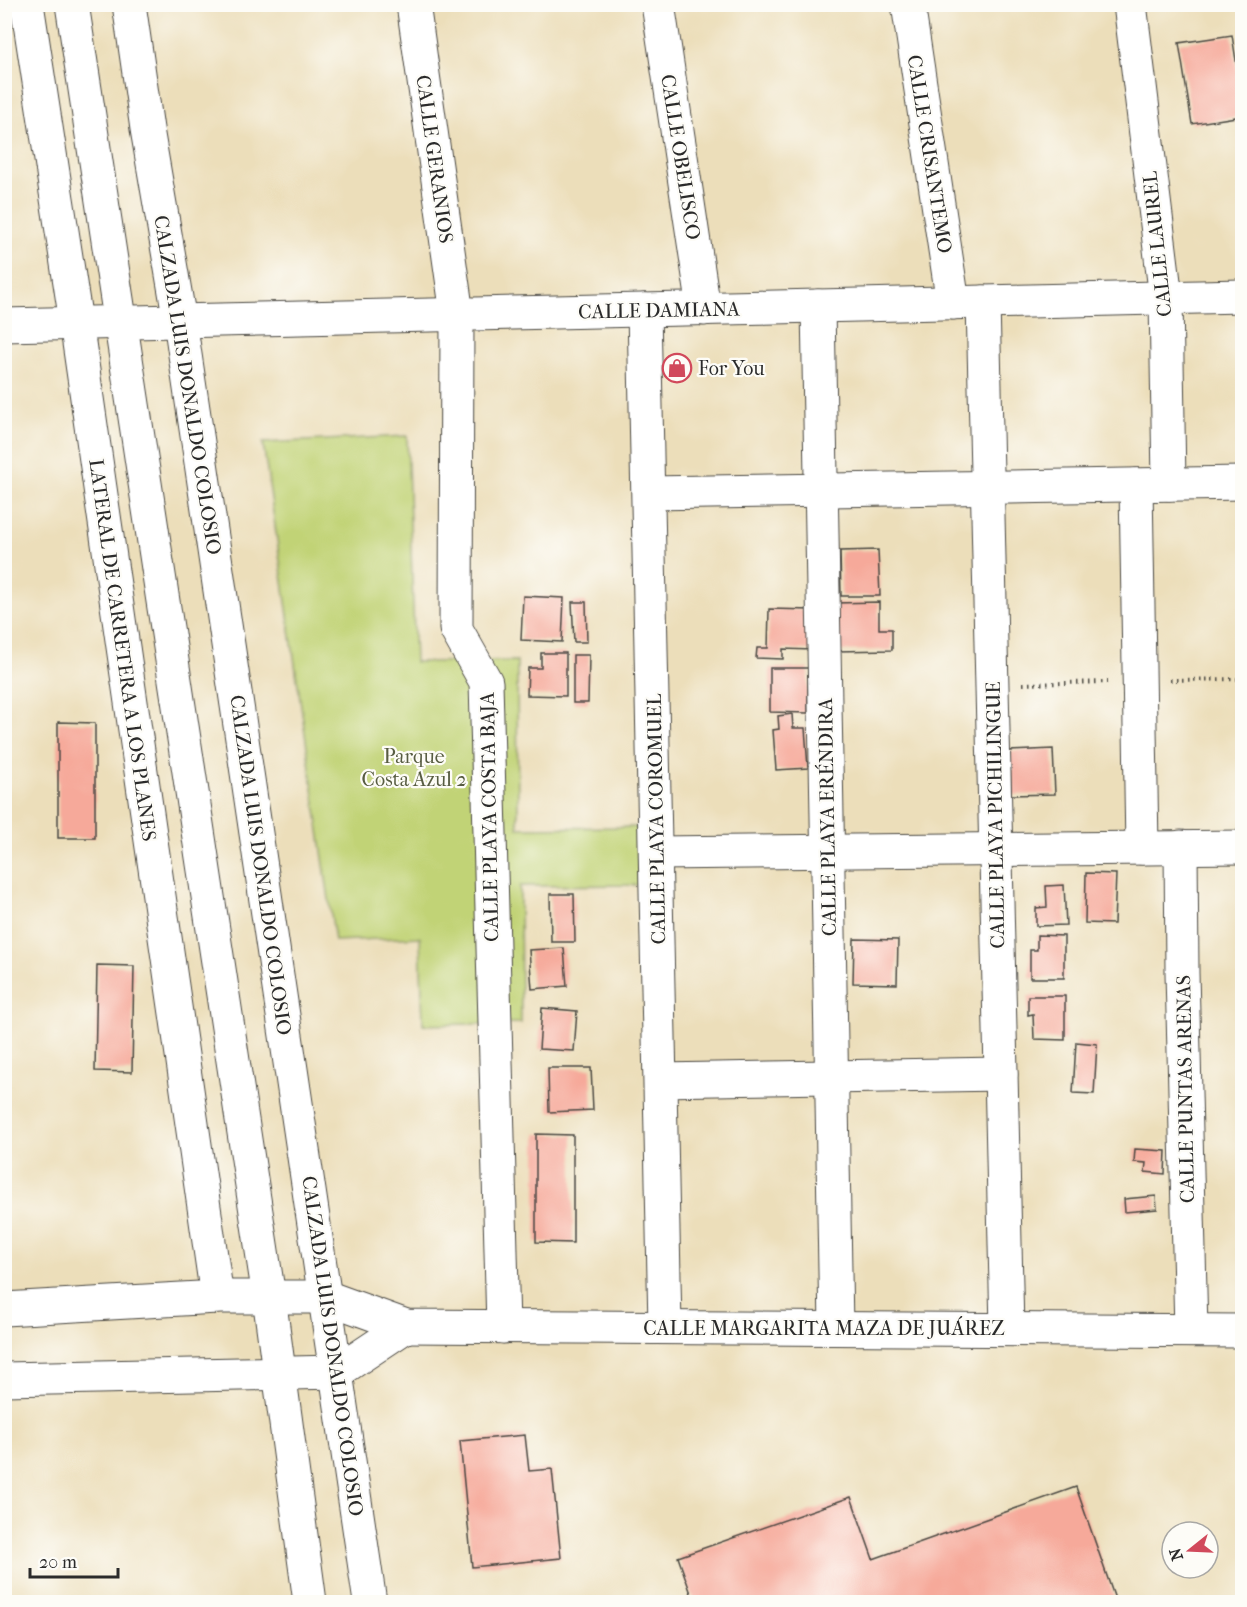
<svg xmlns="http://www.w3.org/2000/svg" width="1247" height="1607" viewBox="0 0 1247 1607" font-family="'IM FELL French Canon',serif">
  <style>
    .green { fill: #c1d376; stroke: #767f50; stroke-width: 1.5 }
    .building { fill: #f6a99a }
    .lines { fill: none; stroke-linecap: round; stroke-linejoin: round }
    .minor-casing { stroke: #484640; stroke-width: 35 }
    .major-casing { stroke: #484640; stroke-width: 35 }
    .path { stroke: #484640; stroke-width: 4; stroke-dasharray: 1.5 4.5; stroke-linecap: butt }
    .minor { stroke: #fff; stroke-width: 33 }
    .major { stroke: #fff; stroke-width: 33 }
    .labels { text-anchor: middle; stroke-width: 4.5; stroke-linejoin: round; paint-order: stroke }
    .street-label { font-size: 20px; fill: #2b2b2b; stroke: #fdfcf7 }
    .poi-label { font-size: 20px; fill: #2b2b2b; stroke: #fdfcf7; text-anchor: start }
    .park-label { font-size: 20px; fill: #585d42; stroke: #fdfcf7 }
  </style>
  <rect width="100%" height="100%" fill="#fdfcf7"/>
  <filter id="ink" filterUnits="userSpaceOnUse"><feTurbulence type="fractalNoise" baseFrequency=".0167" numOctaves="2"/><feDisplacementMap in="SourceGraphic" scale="12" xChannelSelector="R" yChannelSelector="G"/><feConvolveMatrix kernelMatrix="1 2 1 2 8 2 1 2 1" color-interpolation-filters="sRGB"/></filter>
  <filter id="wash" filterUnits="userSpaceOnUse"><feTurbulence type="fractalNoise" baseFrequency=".008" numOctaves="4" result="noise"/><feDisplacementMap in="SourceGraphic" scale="24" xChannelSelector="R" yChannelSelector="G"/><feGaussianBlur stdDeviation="1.35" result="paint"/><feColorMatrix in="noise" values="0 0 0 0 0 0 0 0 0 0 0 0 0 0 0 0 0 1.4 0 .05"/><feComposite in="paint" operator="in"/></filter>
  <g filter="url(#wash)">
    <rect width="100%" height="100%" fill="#ecdeba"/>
    <path class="green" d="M407,436L415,662L517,661L518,828L638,827L639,885L520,886L521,1023L423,1025L420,937L335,941L263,443Z"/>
    <g id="blocks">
      <g class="building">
        <path d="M1232,35L1242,99V116L1192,124L1179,43Z"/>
        <path d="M878,550L880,596H841L840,551Z"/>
        <path d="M523,596L564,598L562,642L521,640Z"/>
        <path d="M572,602H586L587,642H574Z"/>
        <path d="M879,602V629H892V650L836,651L835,603Z"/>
        <path d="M769,609L813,610V650L783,649V659L756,658L757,648H768Z"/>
        <path d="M541,653H566V696L527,695L528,668H541Z"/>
        <path d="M573,655H589L588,703H573Z"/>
        <path d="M770,668H808V713L770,712Z"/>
        <path d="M792,714L793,728H805L808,768L776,770L773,730L779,729L778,716Z"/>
        <path d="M58,722L95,723V838H58Z"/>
        <path d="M1053,749L1055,794L1011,795L1010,751Z"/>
        <path d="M1086,873L1116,874L1114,924L1085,923Z"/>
        <path d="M1064,885L1066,925L1036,926V908L1047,907L1046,886Z"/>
        <path d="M550,894H574L575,942H551Z"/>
        <path d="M1037,935L1064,936V978H1030V950H1037Z"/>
        <path d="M854,939L898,940L897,984L853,983Z"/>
        <path d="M564,948L567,986L532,989L529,950Z"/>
        <path d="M97,965L134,966L132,1072L95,1071Z"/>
        <path d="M1028,996H1065V1040L1034,1039L1033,1014L1028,1015Z"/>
        <path d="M542,1008L577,1011L574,1051L539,1049Z"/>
        <path d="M1076,1042L1097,1044L1094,1094L1073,1093Z"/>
        <path d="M548,1068H591L593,1110L549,1112Z"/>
        <path d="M536,1134L573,1135V1243L536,1242Z"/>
        <path d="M1135,1149L1166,1151L1165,1174L1145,1172L1146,1163L1134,1162Z"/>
        <path d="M1156,1196L1157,1209L1125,1212L1124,1199Z"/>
        <path d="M525,1435L529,1471L552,1469L561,1558L472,1567L460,1441Z"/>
        <path d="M1076,1487L1116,1602H694L678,1557L851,1497L873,1559Z"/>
      </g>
    </g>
  </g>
  <g filter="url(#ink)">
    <use href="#blocks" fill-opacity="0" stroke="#484640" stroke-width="1.5"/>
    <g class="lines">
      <g class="minor-casing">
        <g id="minor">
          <path d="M27,4L76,322L217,1297"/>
          <path d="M413,4L457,314L456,629L486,682L503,1327"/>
          <path d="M658,4L704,309"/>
          <path d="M908,4L953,303"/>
          <path d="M1130,4L1166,298L1169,484"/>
          <path d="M983,302L1007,1329"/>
          <path d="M818,306L836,1328"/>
          <path d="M644,310L665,1327"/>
          <path d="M4,325L1242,296"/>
          <path d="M1136,485L1142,848"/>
          <path d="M650,493L1242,483"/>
          <path d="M1181,847L1182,973L1191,1330"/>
          <path d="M657,853L1242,847"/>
          <path d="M661,1080L1001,1074"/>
          <path d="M326,1297L406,1326L1242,1331"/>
          <path d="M337,1372L406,1326"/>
        </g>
      </g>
      <g class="major-casing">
        <g id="major">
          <path d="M72,4L269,1297L310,1602"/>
          <path d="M129,4L147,129L180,321L370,1602"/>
          <path d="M4,1309L217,1297H326"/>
          <path d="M4,1379L337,1372"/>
        </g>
      </g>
      <g class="path">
        <path d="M1170,680L1242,679"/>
        <path d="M1023,684L1108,682"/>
      </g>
      <use href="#minor" class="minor"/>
      <use href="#major" class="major"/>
    </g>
  </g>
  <defs>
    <g id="shop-ring" transform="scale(1.5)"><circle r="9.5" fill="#fdfcf7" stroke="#d1495b" stroke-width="1.5"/><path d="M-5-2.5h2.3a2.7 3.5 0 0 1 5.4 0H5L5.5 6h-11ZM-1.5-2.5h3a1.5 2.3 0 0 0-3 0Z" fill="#d1495b"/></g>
  </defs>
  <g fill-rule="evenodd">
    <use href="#shop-ring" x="677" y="368"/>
  </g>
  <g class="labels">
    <g class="street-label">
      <text transform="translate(930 154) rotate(81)" y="7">CALLE CRISANTEMO</text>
      <text transform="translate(681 157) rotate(81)" y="7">CALLE OBELISCO</text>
      <text transform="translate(435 159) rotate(82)" y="7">CALLE GERANIOS</text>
      <text transform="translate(1157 244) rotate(-96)" y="7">CALLE LAUREL</text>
      <text transform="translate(659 310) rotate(-1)" y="7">CALLE DAMIANA</text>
      <text transform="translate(188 385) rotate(81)" y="7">CALZADA LUIS DONALDO COLOSIO</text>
      <text transform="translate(123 650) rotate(82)" y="7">LATERAL DE CARRETERA A LOS PLANES</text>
      <text transform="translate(995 815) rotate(-91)" y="7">CALLE PLAYA PICHILINGUE</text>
      <text transform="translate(489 817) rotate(-91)" y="7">CALLE PLAYA COSTA BAJA</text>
      <text transform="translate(827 817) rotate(-91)" y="7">CALLE PLAYA ERÉNDIRA</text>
      <text transform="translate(656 819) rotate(-91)" y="7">CALLE PLAYA COROMUEL</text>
      <text transform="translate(261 865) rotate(82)" y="7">CALZADA LUIS DONALDO COLOSIO</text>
      <text transform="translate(1185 1089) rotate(-91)" y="7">CALLE PUNTAS ARENAS</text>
      <text x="824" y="1335">CALLE MARGARITA MAZA DE JUÁREZ</text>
      <text transform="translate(333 1346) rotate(82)" y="7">CALZADA LUIS DONALDO COLOSIO</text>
    </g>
    <g class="poi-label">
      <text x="698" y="375">For You</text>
    </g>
    <g class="park-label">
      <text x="414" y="763">Parque<tspan x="414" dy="23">Costa Azul 2</tspan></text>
    </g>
  </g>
  <rect width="1247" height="1607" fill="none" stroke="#fdfcf7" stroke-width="24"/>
  <g transform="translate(1190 1550) rotate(252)"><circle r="28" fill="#fdfcf7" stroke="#a9a8a5" stroke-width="1.5"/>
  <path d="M0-4.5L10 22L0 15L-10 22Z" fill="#d1495b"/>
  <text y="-9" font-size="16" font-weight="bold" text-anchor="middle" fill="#2b2b2b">N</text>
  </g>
  <path d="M30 1568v9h88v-9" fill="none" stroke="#2b2b2b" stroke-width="3"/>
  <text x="39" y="1568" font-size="18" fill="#2b2b2b" stroke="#fdfcf7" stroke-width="4.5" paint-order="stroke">20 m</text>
</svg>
